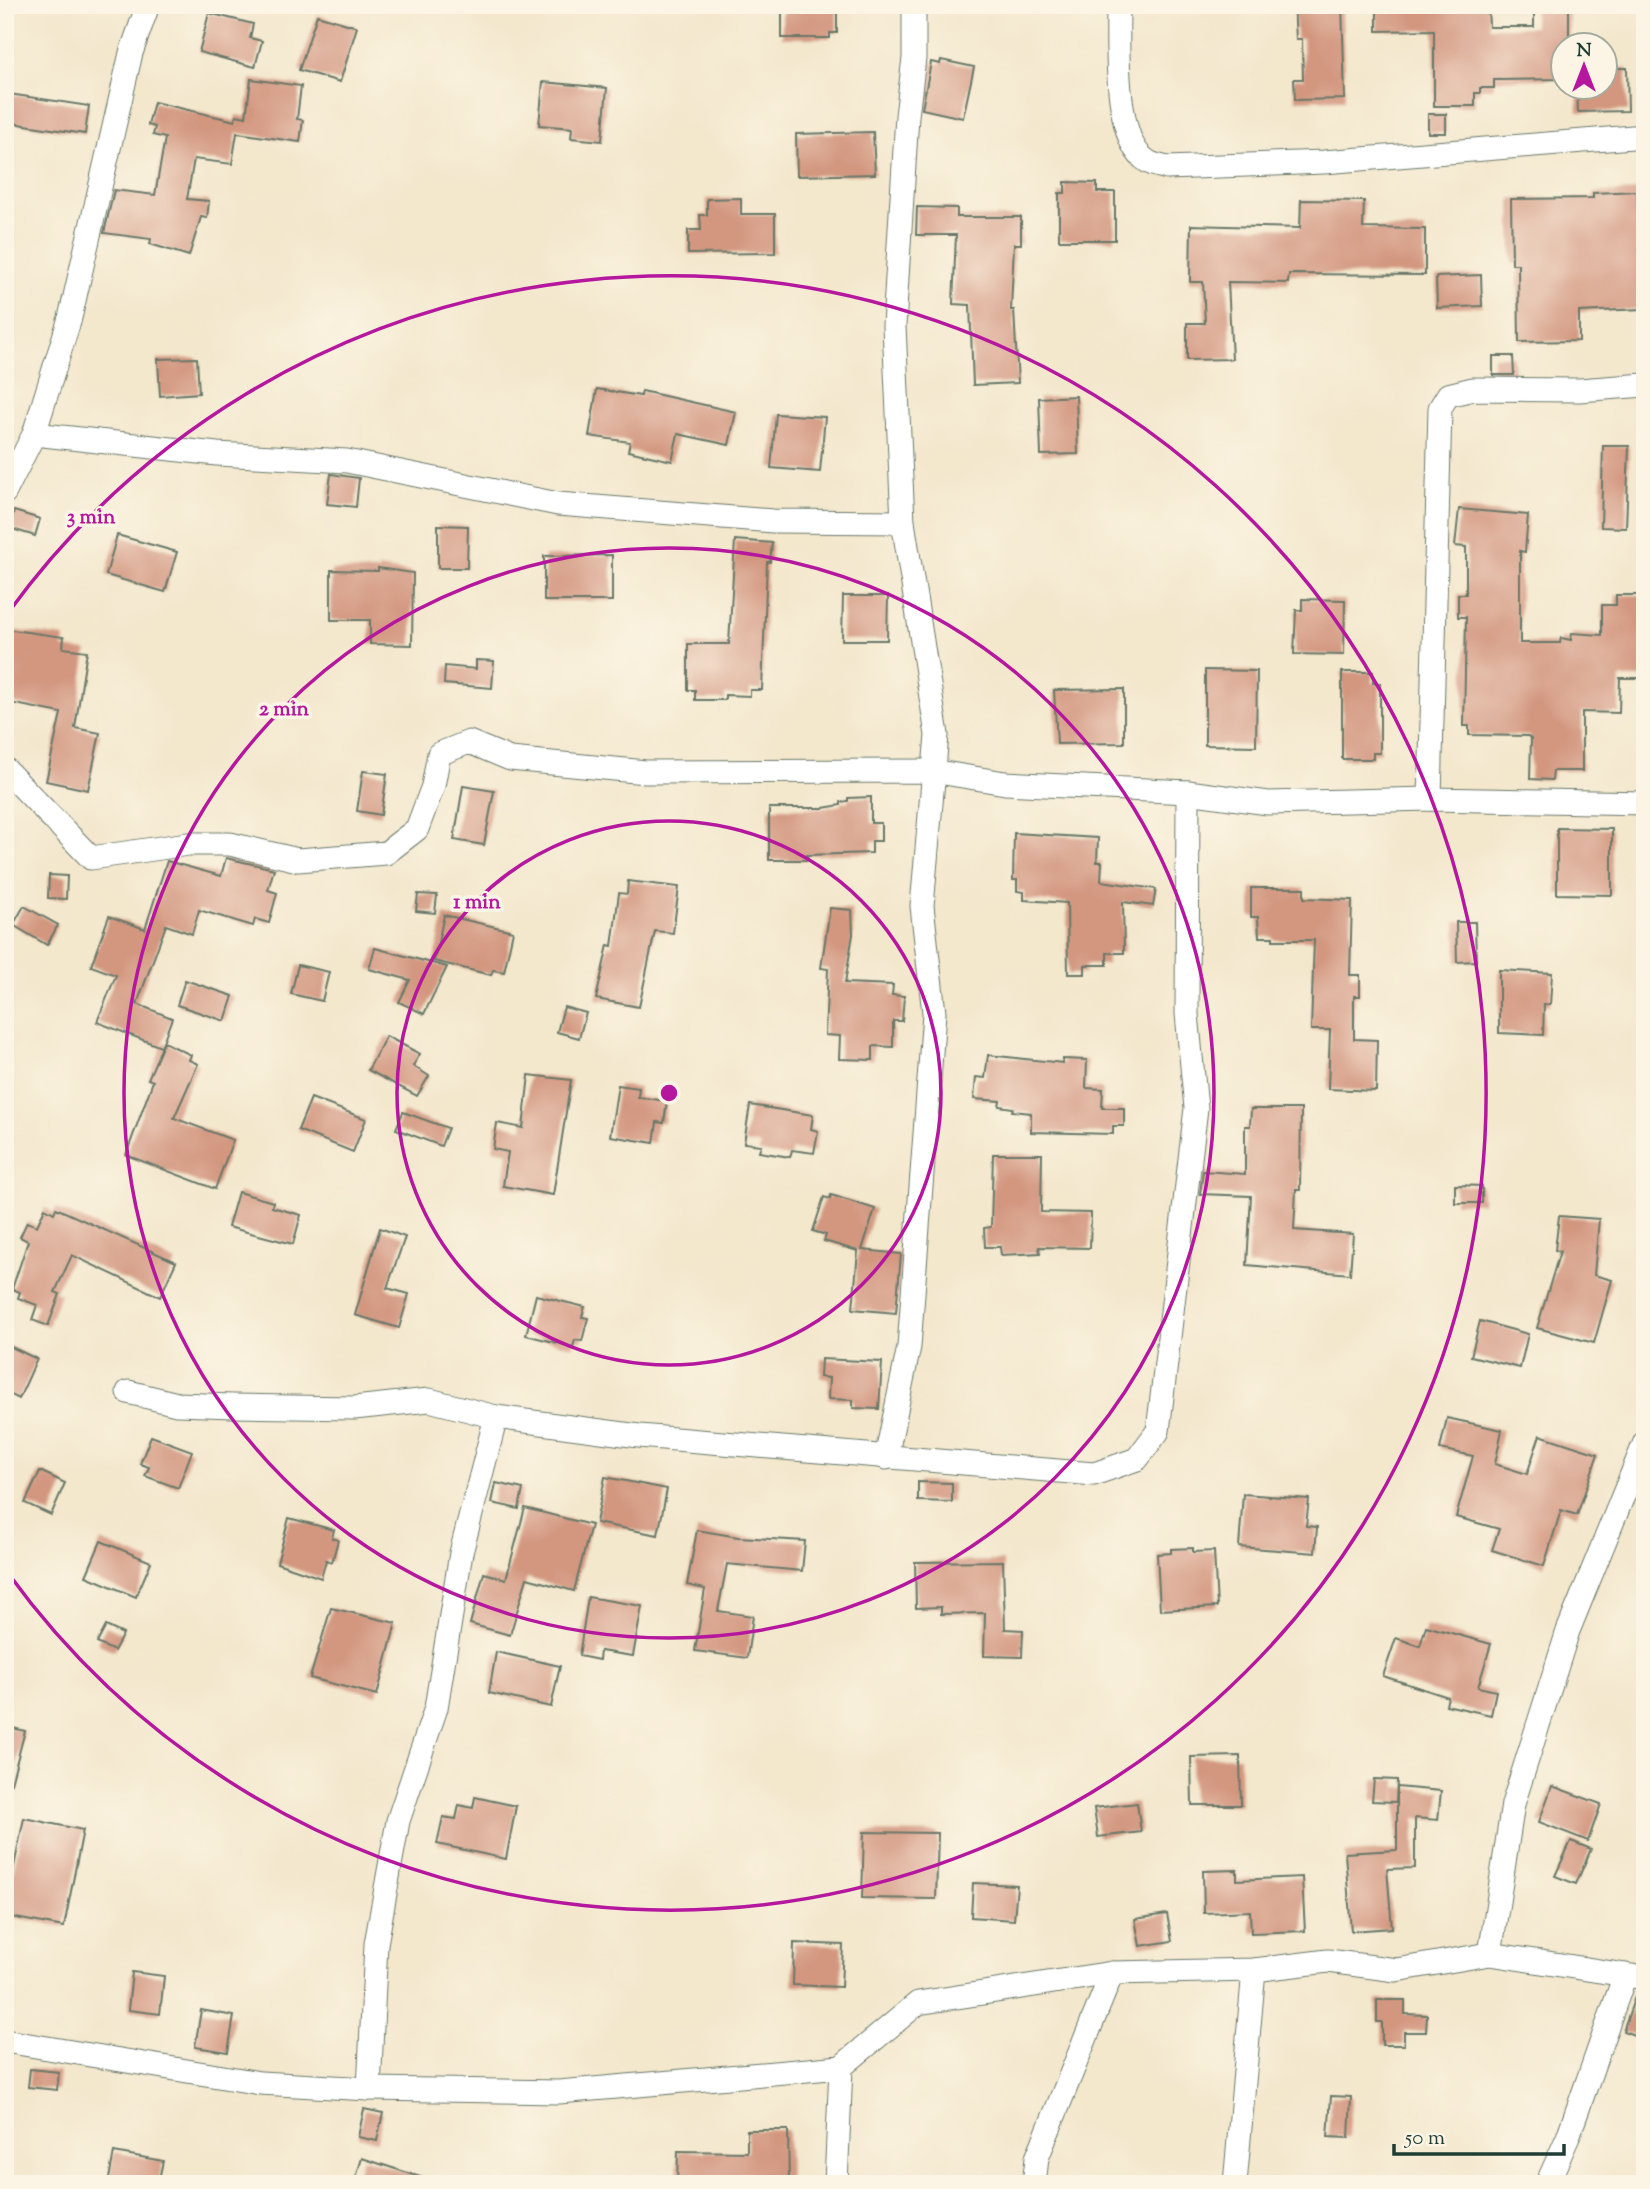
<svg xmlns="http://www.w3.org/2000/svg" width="1650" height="2189" viewBox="0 0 1650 2189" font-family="'Sorts Mill Goudy',serif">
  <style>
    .building { fill: #d39780 }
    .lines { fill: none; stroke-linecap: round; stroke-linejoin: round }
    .minor-casing { stroke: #697869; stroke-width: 25 }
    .minor { stroke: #fff; stroke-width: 23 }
    .ring { fill: none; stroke: #b5179e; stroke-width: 3.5 }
    .centre { fill: #b5179e; stroke: #fcf5e5; stroke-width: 3.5 }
    .ring-label { font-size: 21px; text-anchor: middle; font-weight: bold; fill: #b5179e; stroke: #fcf5e5; stroke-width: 7; stroke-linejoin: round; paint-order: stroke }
  </style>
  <rect width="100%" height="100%" fill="#fcf5e5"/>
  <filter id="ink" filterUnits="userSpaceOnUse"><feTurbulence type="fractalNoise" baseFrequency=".0143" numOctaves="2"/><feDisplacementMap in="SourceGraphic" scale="14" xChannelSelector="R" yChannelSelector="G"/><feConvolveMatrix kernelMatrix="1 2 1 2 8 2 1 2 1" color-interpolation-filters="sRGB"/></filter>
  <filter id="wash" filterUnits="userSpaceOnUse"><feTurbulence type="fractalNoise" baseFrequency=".00686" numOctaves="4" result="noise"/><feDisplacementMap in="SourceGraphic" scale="28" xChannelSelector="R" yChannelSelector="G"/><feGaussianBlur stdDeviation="1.57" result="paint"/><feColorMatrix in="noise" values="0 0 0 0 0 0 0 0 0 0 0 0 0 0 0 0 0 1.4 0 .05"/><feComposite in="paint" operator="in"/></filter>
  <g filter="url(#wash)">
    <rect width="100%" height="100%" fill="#f3e7cc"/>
    <g id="blocks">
      <g class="building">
        <path d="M782,5H837V33H830V38H782Z"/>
        <path d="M1294,5H1342L1345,99L1295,100L1294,79H1303L1302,39H1296Z"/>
        <path d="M1377,5H1488L1489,27H1534V5H1569V46H1563V79L1494,80V88H1480V93H1475V106H1434V30L1377,31Z"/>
        <path d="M209,13L253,24L250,38L262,41L255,67L199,52Z"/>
        <path d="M317,15L357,27L340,82L299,70Z"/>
        <path d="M941,60L974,67L963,118L922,109L931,62L940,64Z"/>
        <path d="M1605,68H1627L1628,111L1578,112L1577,88H1605Z"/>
        <path d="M251,79L301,86L297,119L303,120L300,142L237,133L232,164L194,159L187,199L209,201L207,218L201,217L189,256L150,244L151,239L104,233L114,190L155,195L165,138L153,135L155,127L148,125L154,102L235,121L236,115L246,117Z"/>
        <path d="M543,82L607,88L602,141L571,138L572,128L539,125Z"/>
        <path d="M9,94L89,106L85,134L5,122Z"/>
        <rect x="1428" y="114" width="18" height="19"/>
        <path d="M873,132L875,174L797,176L796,134Z"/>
        <path d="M1065,182L1097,183V192H1115V240H1059V193H1065Z"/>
        <path d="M1637,191L1642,309L1579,312V341L1519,342L1518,264H1512L1511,199L1593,198V193Z"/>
        <path d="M741,198V214H775V253L688,254V230H701L700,215H707V199Z"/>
        <path d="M1301,200L1364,201L1363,228L1425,229V275L1289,274L1288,283L1228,282L1232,359L1187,360V323H1205L1203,282H1190L1191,225L1300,228Z"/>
        <path d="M917,207L957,208V217H1021V244H1014L1011,310H1014L1018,383L973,385L970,305L953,304L956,235H916Z"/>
        <path d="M1481,275L1482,306L1437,308L1436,277Z"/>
        <path d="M1493,356H1513L1514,375H1493Z"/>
        <path d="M197,358L199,393L160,396L158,359Z"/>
        <path d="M597,389L641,396L642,391L736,412L729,445L678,434L672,461L628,451L630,442L589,436Z"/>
        <path d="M1076,396L1078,454L1041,455L1039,398Z"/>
        <path d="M776,414L825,417L820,472L771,468Z"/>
        <path d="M1603,446H1629L1626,528L1601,527Z"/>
        <path d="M331,474L359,478L356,507L327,504Z"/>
        <path d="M1459,509L1528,515L1525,552L1520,551V643H1560L1561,638L1571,640L1572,633L1602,635V605H1616V595H1644L1645,678H1620L1619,713L1582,712V771H1553L1552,780L1530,779L1531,739L1528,736L1469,735V726H1464L1466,617H1458V594H1466V547L1455,546Z"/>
        <path d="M14,511L40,519L35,536L9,528Z"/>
        <path d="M438,525L468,526L467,568H438Z"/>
        <path d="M117,535L177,552L165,592L106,575Z"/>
        <path d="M735,540L772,543L770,562H767L762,690H750V696L725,695V700H695V690H688V644H729Z"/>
        <path d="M612,555V601H544V556Z"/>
        <path d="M378,568L413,573L412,645L370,644V620H331V570L378,571Z"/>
        <path d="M843,596H888L887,640H842Z"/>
        <path d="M1302,599L1345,600L1344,655L1294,654L1296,610H1302Z"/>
        <path d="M5,629L64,637L63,648L87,651L75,728L100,733L88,790L46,781L61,713L5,702Z"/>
        <path d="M476,660L494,661L492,688L444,684L445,666L476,669Z"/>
        <path d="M1205,670L1257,671L1256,746L1205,745Z"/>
        <path d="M1342,672H1373V683H1380V753H1373V759H1342Z"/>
        <path d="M1124,689V743L1057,744L1054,690Z"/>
        <path d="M363,771L387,774L381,815L357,811Z"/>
        <path d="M463,786L494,791L484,845L454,840Z"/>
        <path d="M871,797V823H881V841H872V853L807,855V860H769V808H823L841,805V802L848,801V798Z"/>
        <path d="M1557,828L1612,829V895L1557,894Z"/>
        <path d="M1014,833L1098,838L1097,862H1102L1101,881L1156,889L1153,906L1123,902L1124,953H1107V965H1085V974H1068L1067,903L1024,900V892L1017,891V880H1013Z"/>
        <path d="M226,858L274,869L268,890L277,893L269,923L255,919L253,926L199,910L192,934L166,925L137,1004L172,1018L161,1047L97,1022L116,975L91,966L109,916L145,929L167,861L221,876Z"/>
        <path d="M49,875L67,876L66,899L48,898Z"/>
        <path d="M628,881L679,887L673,933L655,931L639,1007L596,999L608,945L612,946L619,893L627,894Z"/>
        <path d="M1251,888H1304V898L1352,900L1350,975H1360V996H1354V1039L1377,1040L1376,1091L1328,1089L1330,1030H1311L1314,940H1273V937H1259L1258,917H1251Z"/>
        <path d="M418,894L437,895L435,913L416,911Z"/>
        <path d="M24,906L58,925L47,945L13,925Z"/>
        <path d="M830,908L852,910L853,934L845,983L893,985L892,995L904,996L902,1021H893V1047L873,1046V1060L839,1059L840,1036L825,1035L828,969L821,968Z"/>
        <path d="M444,915L513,931L504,972L493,970L491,975L434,961Z"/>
        <path d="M1456,922H1475L1476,961L1457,962Z"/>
        <path d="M375,948L447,967L424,1014L399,1002L410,980L369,969Z"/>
        <path d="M298,965L329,972L322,1001L291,994Z"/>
        <path d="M1499,970L1552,973L1550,1005L1544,1004L1543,1035L1499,1033Z"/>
        <path d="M185,980L233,996L225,1021L177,1005Z"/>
        <path d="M564,1007L586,1013L579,1038L557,1032Z"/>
        <path d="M386,1036L420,1054L413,1066L429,1076L417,1096L368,1070Z"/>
        <path d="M164,1042L191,1055L189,1060L198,1064L174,1118L233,1140L215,1189L126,1155L153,1081L148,1079Z"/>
        <path d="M988,1055L1063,1063V1059L1087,1060L1086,1088L1103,1089L1102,1108H1124V1126H1113V1134L1031,1132V1113L1012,1111L1013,1108L999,1106L1000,1101L974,1099L976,1077L985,1078Z"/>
        <path d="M529,1075L571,1080L553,1195L503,1186L508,1152L493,1149L497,1123L523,1128Z"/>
        <path d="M618,1085L639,1088L638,1097L667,1101L664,1123L657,1122L654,1143L610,1136Z"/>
        <path d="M311,1098L366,1119L353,1152L298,1130Z"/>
        <path d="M750,1105L813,1115L811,1129L818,1131L814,1153L792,1150L790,1157L759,1152L761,1145L744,1143Z"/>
        <path d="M1251,1109H1301L1300,1190H1296L1294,1230L1353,1234L1350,1274L1247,1265L1251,1196L1200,1194L1203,1171L1245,1174V1126H1250Z"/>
        <path d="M403,1112L448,1128L441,1146L396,1129Z"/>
        <path d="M993,1154H1042L1041,1212L1091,1213L1090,1248L1039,1247L1040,1253L1001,1255L1000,1247H985L984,1228L991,1227Z"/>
        <path d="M1455,1185L1482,1186V1203H1455Z"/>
        <path d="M238,1192L273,1202L272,1207L301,1215L293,1244L228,1227Z"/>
        <path d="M831,1195L875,1209L862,1250L901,1254L896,1313L853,1309L858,1251L824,1241L826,1235L813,1231L824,1197L830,1199Z"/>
        <path d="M45,1208L54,1213L56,1208L176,1262L160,1297L72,1255L55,1292L60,1294L48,1326L32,1320L37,1305L18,1298L20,1292L12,1289L28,1241L20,1237L27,1222L37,1226Z"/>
        <path d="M1559,1216L1599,1219L1594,1275L1612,1280L1594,1343L1537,1328L1560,1251L1555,1250Z"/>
        <path d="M380,1228L405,1237L387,1288L409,1294L399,1328L355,1315Z"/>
        <path d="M536,1295L585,1307L582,1317L588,1318L582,1341L575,1340L573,1347L526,1335Z"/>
        <path d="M1480,1321L1528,1334L1520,1368L1471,1356Z"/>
        <path d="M5,1344L37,1359L19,1399L5,1392Z"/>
        <path d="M821,1359L882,1362L879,1409L853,1408V1400L828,1399L829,1378L820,1377Z"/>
        <path d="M1447,1418L1502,1430L1495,1464L1527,1474L1540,1435L1598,1454L1577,1515L1561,1510L1544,1566L1492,1550L1499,1529L1456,1517L1473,1456L1440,1449Z"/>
        <path d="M151,1436L192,1451L178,1488L145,1476L149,1467L140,1464Z"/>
        <path d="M40,1471L65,1483L51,1515L25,1503Z"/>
        <path d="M605,1477L667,1489L658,1535L596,1523Z"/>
        <path d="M918,1482L952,1483V1502L918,1501Z"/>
        <path d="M496,1483L523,1489L519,1509L492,1503Z"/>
        <path d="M1243,1494L1309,1499L1306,1526L1317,1527L1315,1553L1239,1547Z"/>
        <path d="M525,1508L591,1525L574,1591L527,1578L510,1635L470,1624L484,1573L506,1579Z"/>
        <path d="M289,1518L334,1530L332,1538L338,1540L332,1562L326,1560L321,1578L277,1563Z"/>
        <path d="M697,1530L738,1537L805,1541L802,1571L727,1564L718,1611L753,1616L747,1658L695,1651L705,1589L687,1585Z"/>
        <path d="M101,1541L151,1562L136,1597L86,1576Z"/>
        <path d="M1193,1548V1552L1214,1551L1217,1607L1160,1610L1157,1554L1171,1553V1549Z"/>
        <path d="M1003,1561L1005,1629L1023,1630L1022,1657L984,1656L985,1613L941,1614V1607L916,1608L915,1562Z"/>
        <path d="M588,1597L642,1606L633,1656L600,1651L599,1660L579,1656Z"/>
        <path d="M331,1608L396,1623L377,1695L310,1678Z"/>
        <path d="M106,1626L123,1634L114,1651L97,1643Z"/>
        <path d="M1426,1626L1491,1644L1478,1687L1496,1691L1491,1715L1446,1705L1448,1697L1383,1676L1396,1638L1420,1646Z"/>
        <path d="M496,1652L560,1666L551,1707L489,1693Z"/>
        <path d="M5,1726L25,1731L11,1783L5,1782Z"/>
        <path d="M1240,1756L1241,1805H1192L1191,1757Z"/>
        <path d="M1374,1779L1397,1780L1396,1802L1372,1801Z"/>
        <path d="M1552,1786L1601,1804L1588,1841L1539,1822Z"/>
        <path d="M1397,1787L1441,1791L1438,1820L1415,1818V1868L1387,1869L1392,1928L1351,1931L1345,1853L1397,1850Z"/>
        <path d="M475,1797L516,1806L506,1859L437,1844L443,1817L456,1819L459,1805L473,1808Z"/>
        <path d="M1137,1803L1141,1832L1098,1837L1094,1808Z"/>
        <path d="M24,1818L83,1830L64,1927L5,1916V1880L11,1881Z"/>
        <path d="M864,1832L938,1833L936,1899L862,1898Z"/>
        <path d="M1571,1841L1591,1849L1576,1884L1555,1876Z"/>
        <path d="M1237,1870V1880L1302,1877L1305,1931L1251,1933L1250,1911L1204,1913L1203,1871Z"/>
        <path d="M973,1883L1017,1885L1014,1920L971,1917Z"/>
        <path d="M1167,1914L1172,1941L1140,1946L1135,1919Z"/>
        <path d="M794,1943L843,1945L841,1987L793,1985Z"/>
        <path d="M132,1972L164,1976L160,2014L128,2010Z"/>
        <path d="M1637,1991L1645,1992V2039L1623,2031Z"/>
        <path d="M1377,2000H1405V2014L1427,2015L1426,2032H1404V2045H1382V2022H1377Z"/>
        <path d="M201,2010L234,2016L228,2052L195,2047Z"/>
        <path d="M30,2069L59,2072L57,2090L28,2087Z"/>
        <path d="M1331,2096L1351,2097L1349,2138L1328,2137Z"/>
        <path d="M364,2109L383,2113L377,2141L358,2137Z"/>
        <path d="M747,2130H788L789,2184H677L678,2151L747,2152Z"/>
        <path d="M114,2152L163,2161L158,2184H108Z"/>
        <path d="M362,2158L429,2180L428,2184H354Z"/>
      </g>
    </g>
  </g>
  <g filter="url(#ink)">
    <use href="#blocks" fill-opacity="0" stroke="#697869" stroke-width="2"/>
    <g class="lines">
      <g class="minor-casing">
        <g id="minor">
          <path d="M1118,5C1118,40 1113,141 1147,161C1152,165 1161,166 1167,168L1324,162L1645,136"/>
          <path d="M34,434L217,454L347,461L558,504L773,521L903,522"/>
          <path d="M5,492L34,434L70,318L131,53L148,5"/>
          <path d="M5,769L91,858L188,844H230L298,860L386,853L417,829L433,786L439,754L469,742L510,759L646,772L932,771L1005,783L1188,792L1268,803L1430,799L1645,803"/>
          <path d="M1430,799L1440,408L1448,395L1473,389L1579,390L1645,385"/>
          <path d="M128,1392L177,1404L233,1406L354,1408L429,1400L496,1417L639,1436L1094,1474L1137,1459L1158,1431L1196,1108L1187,1014L1188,792"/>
          <path d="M886,1458L909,1347L934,1013L922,906L937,735L903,522L894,326L907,116L914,58V5"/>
          <path d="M1490,1954L1513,1804L1568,1631L1645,1442"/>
          <path d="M5,2041L260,2083L369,2089L559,2092L841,2067L918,2003L1112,1973L1254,1970L1328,1961L1396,1970L1490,1954L1645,1978"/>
          <path d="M369,2089L376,1944L398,1821L436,1708L461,1553L496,1417"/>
          <path d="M836,2184L841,2067"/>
          <path d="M1034,2184L1037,2158L1112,1973"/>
          <path d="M1235,2184L1254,1970"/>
          <path d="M1547,2184L1568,2137L1625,1975"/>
        </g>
      </g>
      <use href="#minor" class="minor"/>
    </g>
  </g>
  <g class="ring">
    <circle cx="669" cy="1093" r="272"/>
    <circle cx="669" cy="1093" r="545"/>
    <path d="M8 613A817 817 0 1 1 8 1573"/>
  </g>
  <circle cx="669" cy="1093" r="10" class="centre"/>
  <g class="ring-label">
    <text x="91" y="523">3 min</text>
    <text x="284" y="715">2 min</text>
    <text x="477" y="908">1 min</text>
  </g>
  <rect width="1650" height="2189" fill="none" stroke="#fcf5e5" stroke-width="28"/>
  <g transform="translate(1584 66)"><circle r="33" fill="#fcf5e5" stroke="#a4ab9e" stroke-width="2"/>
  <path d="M0-5L12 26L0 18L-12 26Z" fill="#b5179e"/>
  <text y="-10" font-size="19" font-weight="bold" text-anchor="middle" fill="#1f3d34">N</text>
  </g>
  <path d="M1394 2144v10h170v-10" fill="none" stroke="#1f3d34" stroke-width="3.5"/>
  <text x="1405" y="2144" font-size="21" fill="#1f3d34" stroke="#fcf5e5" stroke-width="5" paint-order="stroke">50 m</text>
</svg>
